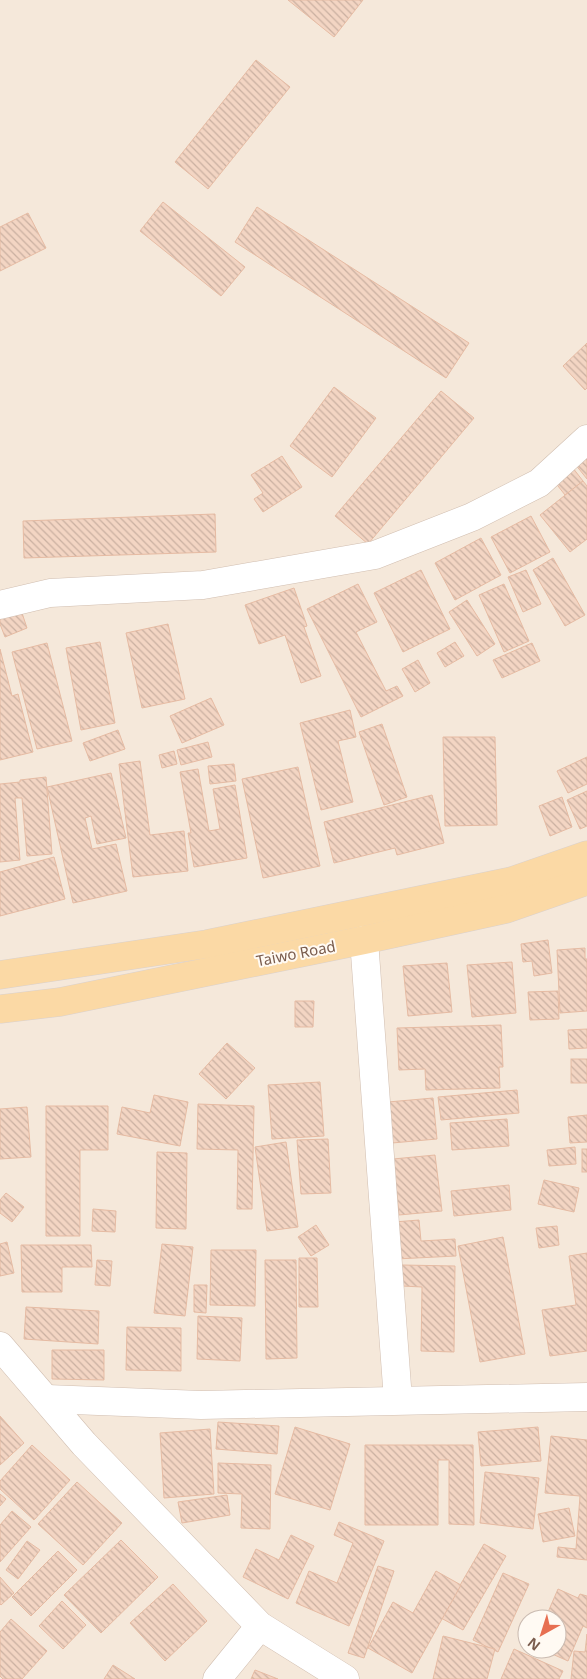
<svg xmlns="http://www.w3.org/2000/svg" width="587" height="1679" viewBox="0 0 587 1679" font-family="'Noto Sans',sans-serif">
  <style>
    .residential { fill: #f5e8da; fill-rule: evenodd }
    .building { fill: url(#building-back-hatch); stroke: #e6bba3 }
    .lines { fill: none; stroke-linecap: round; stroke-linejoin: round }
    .minor-casing { stroke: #d1beb0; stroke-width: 29 }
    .major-casing { stroke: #dad1cd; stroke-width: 29 }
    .minor { stroke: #fff; stroke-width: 28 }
    .major { stroke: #fbd9a5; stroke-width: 28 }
    .labels { text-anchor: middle; stroke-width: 4; stroke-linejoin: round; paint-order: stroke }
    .street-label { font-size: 15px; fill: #7a5c4d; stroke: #fffaf3 }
  </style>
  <defs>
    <pattern id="building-back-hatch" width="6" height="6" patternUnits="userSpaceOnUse" patternTransform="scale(1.25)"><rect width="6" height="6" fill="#f3d5c3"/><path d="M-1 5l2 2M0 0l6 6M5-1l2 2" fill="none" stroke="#cab0a1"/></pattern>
  </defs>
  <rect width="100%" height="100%" fill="#fdf6ec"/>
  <path class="residential" d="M0,0H587V1679H0ZM527,1619H557V1649H527Z"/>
  <g class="building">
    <path d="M288,0H363L334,37Z"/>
    <path d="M256,60L290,87L208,189L175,162Z"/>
    <path d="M163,202L245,267L221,296L140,231Z"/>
    <path d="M257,207L469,343L446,378L235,242Z"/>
    <path d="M28,213L46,248L0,271V227Z"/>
    <path d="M587,343V388L585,390L563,366Z"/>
    <path d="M334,387L376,418L332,477L290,446Z"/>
    <path d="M441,391L474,418L368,544L335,516Z"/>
    <path d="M587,455V479L575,464Z"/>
    <path d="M282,456L302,487L263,512L254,499L263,493L251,475Z"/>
    <path d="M569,463L583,481L565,495L551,477Z"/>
    <path d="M583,481L587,486V539L570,552L540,515Z"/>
    <path d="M215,514L216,552L24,558L23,521Z"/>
    <path d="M531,516L550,552L510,573L491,537Z"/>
    <path d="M481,538L501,575L455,600L435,563Z"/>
    <path d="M553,558L585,615L565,626L533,570Z"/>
    <path d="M421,570L450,629L403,652L374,593Z"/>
    <path d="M526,570L541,604L523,612L508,577Z"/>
    <path d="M358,584L377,622L356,632L386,691L397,686L403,696L361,717L307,609Z"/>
    <path d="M504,584L529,641L504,652L479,595Z"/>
    <path d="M294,588L307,626L304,627L321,676L301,683L285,635L259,644L245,605Z"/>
    <path d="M467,600L495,644L477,656L449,612Z"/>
    <path d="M21,610L27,628L5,637L0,624V618Z"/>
    <path d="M168,624L185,699L142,708L126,633Z"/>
    <path d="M100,642L115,723L81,730L66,648Z"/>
    <path d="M455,642L464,656L445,667L437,653Z"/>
    <path d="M47,643L72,741L37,749L12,652Z"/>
    <path d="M532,643L540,661L502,678L493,660Z"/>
    <path d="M0,649L12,696L18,694L33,752L0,760Z"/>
    <path d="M418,660L430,683L415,692L402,669Z"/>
    <path d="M211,698L224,725L182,743L170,716Z"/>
    <path d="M350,710L356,737L338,741L353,802L321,810L300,723Z"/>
    <path d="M382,724L407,797L384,805L359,732Z"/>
    <path d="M118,730L125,749L90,761L83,743Z"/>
    <path d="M443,737H495L497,825L445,826Z"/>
    <path d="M208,742L212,757L181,765L177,750Z"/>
    <path d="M174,751L177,764L162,768L159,755Z"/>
    <path d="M587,757V784L568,793L557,771Z"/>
    <path d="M140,761L150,835L184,831L188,871L133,877L119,764Z"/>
    <path d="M234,764L236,781L210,784L208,766Z"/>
    <path d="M298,767L320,866L263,878L242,779Z"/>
    <path d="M198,769L209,831L220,829L213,789L235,785L247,858L194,867L188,833H191L180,772Z"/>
    <path d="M111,773L126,838L97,844L91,816L85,818L92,849L116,844L127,891L73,903L47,787Z"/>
    <path d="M46,777L52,854L27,856L22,798H15L20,860L0,862V784L20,782V780Z"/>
    <path d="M587,791V826L580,829L567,800Z"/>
    <path d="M432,795L444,843L397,855L395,848L334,863L324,822Z"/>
    <path d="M562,797L572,827L550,836L539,806Z"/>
    <path d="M54,857L65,899L0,916V872Z"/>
    <path d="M548,940L552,973L534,976L532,961L523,962L521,944Z"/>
    <path d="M585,948V959H587V1011L560,1013L557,950Z"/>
    <path d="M512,962L516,1013L472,1017L467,965Z"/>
    <path d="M447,963L452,1012L408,1016L403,966Z"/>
    <path d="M558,991L559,1019L530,1020L528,992Z"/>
    <path d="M295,1001H314L313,1027H295Z"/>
    <path d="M501,1025L503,1067H499L500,1088L426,1090L425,1069L399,1070L397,1028Z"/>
    <path d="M587,1029V1048L569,1049L568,1030Z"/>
    <path d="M227,1043L255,1068L226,1099L199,1074Z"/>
    <rect x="571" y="1059" width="16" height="24"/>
    <path d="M320,1082L324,1136L272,1139L268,1085Z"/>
    <path d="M517,1090L519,1113L441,1120L438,1097Z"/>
    <path d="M154,1095L188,1102L180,1146L117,1134L122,1107L150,1113Z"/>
    <path d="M433,1098L437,1139L392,1143L388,1102Z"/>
    <path d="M198,1104L254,1106L252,1209H237L238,1150L197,1149Z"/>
    <path d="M46,1106H108V1150H80V1236H46Z"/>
    <path d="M27,1107L31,1157L0,1159V1109Z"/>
    <path d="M587,1115V1142L570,1143L568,1117Z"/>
    <path d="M507,1119L509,1146L452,1150L450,1123Z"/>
    <path d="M328,1139L331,1193L301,1194L297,1140Z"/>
    <path d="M286,1142L298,1227L267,1231L255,1147Z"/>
    <path d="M575,1147L576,1164L549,1166L547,1150Z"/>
    <rect x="582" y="1149" width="5" height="23"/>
    <path d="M157,1152L187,1153L186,1229L156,1228Z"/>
    <path d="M435,1155L442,1211L399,1215L393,1159Z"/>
    <path d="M544,1180L579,1188L574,1212L538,1204Z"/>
    <path d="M509,1185L511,1210L454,1216L451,1191Z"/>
    <path d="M6,1193L24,1207L12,1222L0,1213V1200Z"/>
    <path d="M93,1209L116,1211L115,1232L92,1231Z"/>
    <path d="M419,1220L421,1241L455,1239L456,1256L396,1259L394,1222Z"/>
    <path d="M316,1225L329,1245L311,1256L298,1237Z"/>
    <path d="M557,1226L559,1245L539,1248L536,1228Z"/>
    <path d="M503,1237L525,1354L480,1362L458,1246Z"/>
    <path d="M7,1242L14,1273L0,1276V1244Z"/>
    <path d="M162,1244L193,1247L185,1316L154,1313Z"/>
    <path d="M21,1245H91L92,1267H62V1292H22Z"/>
    <path d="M211,1250H256L255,1306L210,1305Z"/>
    <path d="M587,1253V1351L550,1356L542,1310L576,1305L569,1256Z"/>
    <path d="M299,1258H317L318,1307H299Z"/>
    <path d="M97,1260L112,1261L110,1286L95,1285Z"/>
    <path d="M265,1260H296L297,1358L266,1359Z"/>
    <path d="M402,1265L455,1266L454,1352L421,1351L422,1287L402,1286Z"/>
    <path d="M194,1285H207L206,1313L194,1312Z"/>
    <path d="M26,1307L99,1311L98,1344L24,1339Z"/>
    <path d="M198,1316L242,1318L240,1361L197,1359Z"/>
    <path d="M127,1327L181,1328V1371L126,1370Z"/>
    <path d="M52,1350H104V1380L52,1379Z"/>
    <path d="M0,1416L24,1443L0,1465Z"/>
    <path d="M218,1422L279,1426L277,1454L216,1449Z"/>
    <path d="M295,1427L350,1444L330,1510L275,1494Z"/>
    <path d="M538,1427L541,1461L481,1466L478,1432Z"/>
    <path d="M210,1429L214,1494L164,1498L160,1433Z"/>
    <path d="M551,1436L587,1440V1560L557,1557L558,1547L576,1549L580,1496L545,1493Z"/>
    <path d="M32,1445L70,1480L34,1520L0,1489V1481Z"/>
    <path d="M365,1445H473L474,1525L449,1524V1460H438V1525H365Z"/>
    <path d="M218,1463L271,1465L270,1529L241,1528L242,1494L218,1493Z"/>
    <path d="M485,1472L539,1478L533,1529L480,1523Z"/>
    <path d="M77,1482L122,1523L83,1565L38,1524Z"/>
    <path d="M0,1494L6,1499L0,1506Z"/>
    <path d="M227,1495L230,1515L182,1523L178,1502Z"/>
    <path d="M569,1508L575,1536L543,1542L538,1514Z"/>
    <path d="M12,1511L31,1527L0,1562V1525Z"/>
    <path d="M339,1522L384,1541L349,1626L296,1603L309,1571L337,1583L353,1543L334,1535Z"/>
    <path d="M291,1535L314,1546L288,1599L243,1577L256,1549L279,1560Z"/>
    <path d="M121,1540L158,1577L101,1633L64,1595Z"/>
    <path d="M27,1541L40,1550L18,1579L6,1570Z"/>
    <path d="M484,1544L506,1556L463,1630L441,1618Z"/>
    <path d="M58,1551L77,1570L31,1616L12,1597Z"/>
    <path d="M378,1566L394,1571L364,1658L348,1653Z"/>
    <path d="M436,1571L461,1585L412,1673L368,1648L393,1602L413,1613Z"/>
    <path d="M503,1573L529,1584L498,1652L473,1640Z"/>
    <path d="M0,1577L14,1593L1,1605L0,1604Z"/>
    <path d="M173,1584L207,1621L165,1661L130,1623Z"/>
    <path d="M558,1589L578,1598L580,1594L587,1596V1628L583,1626L568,1661L541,1649H557V1619H545Z"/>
    <path d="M62,1601L86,1625L63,1649L39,1626Z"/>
    <path d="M11,1619L47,1651L22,1679H3L0,1676V1632Z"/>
    <path d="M587,1634V1679H571L574,1651L585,1652Z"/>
    <path d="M443,1636L495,1649L487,1679H433Z"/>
    <path d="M514,1649L563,1671L559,1679H501Z"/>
    <path d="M113,1665L135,1679H104Z"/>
    <path d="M255,1670L278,1679H251Z"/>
  </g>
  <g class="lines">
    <g class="minor-casing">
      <g id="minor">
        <path d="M0,605L50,593L203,585L375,555L472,517L539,483L587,439"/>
        <path d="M364,940L398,1400"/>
        <path d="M0,1346L84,1444L260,1626L345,1679"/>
        <path d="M47,1399L201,1405L587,1397"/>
        <path d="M217,1679L260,1626"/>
      </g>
    </g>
    <g class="major-casing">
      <g id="major">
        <path d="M0,975L207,944L512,881L587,855"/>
        <path d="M0,1009L60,1002L364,940L506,909L587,881"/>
      </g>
    </g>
    <use href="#minor" class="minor"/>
    <use href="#major" class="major"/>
  </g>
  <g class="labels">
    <g class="street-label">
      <text transform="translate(296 954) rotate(-11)" y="5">Taiwo Road</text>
    </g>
  </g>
  <g transform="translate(542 1634) rotate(219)"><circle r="24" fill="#fffaf3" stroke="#cabbb1"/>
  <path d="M0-4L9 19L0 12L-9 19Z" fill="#e76f51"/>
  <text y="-8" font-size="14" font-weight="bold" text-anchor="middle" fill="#7a5c4d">N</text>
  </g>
</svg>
